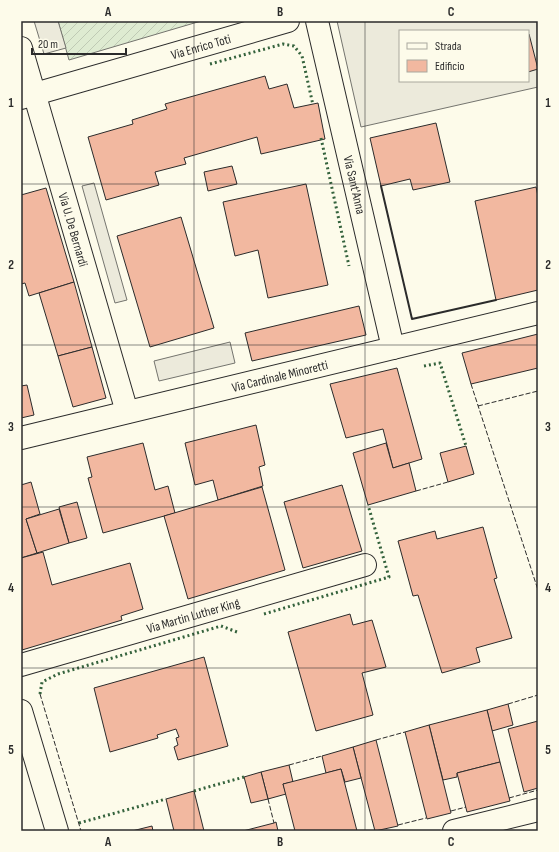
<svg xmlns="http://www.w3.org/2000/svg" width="559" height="852" viewBox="0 0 559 852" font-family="'Sofia Sans Condensed',sans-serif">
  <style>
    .garden { fill: url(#garden-furrows); stroke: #74746e }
    .parking { fill: #eceadb; stroke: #74746e; fill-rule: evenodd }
    .building { fill: #f2b8a0; stroke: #2b2b2b }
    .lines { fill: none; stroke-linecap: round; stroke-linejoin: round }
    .minor-casing { stroke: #2b2b2b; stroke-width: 24 }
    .minor { stroke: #fdfbea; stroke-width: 22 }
    .hedge { stroke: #34623c; stroke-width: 3; stroke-dasharray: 2 3; stroke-linecap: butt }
    .fence { stroke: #2b2b2b; stroke-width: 1; stroke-dasharray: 5 2; stroke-linecap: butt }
    .wall { stroke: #2b2b2b; stroke-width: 2 }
    .grid { fill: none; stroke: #2b2b2b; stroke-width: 1; stroke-opacity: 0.55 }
    .labels { text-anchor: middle; stroke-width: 3; stroke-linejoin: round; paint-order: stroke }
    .street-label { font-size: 13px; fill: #2b2b2b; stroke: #fdfbea }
    .neatline { fill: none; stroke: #2b2b2b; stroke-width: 1.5 }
    .grid-label { font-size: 13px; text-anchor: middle; font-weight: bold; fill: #2b2b2b }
  </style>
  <defs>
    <pattern id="garden-furrows" width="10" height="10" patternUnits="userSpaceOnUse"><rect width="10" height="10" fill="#deebd1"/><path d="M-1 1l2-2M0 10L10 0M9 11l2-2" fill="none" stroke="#bfcab4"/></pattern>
  </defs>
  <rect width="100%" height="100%" fill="#fdfbea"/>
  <path class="garden" d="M58,21H201L69,60Z"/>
  <g class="parking">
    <path d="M34,21H58L66,48L44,54Z"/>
    <path d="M337,21H537L538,87L361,127ZM400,31H528V81H400Z"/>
    <path d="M94,183L127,300L115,303L82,186Z"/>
    <path d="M230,342L235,363L159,381L154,361Z"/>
  </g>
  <g class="building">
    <path d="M529,34L538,69L528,72V35Z"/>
    <path d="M265,76L269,89L287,84L294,108L318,103L325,139L261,154L257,137L184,158L186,164L155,172L159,185L106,200L88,137L133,124L132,120L167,109L165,104Z"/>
    <path d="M436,123L450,182L413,190L410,179L381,186L370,138Z"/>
    <path d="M232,166L237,184L208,191L204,172Z"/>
    <path d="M306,184L328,285L268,298L258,250L235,256L223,202Z"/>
    <path d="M536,187L538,196V290L496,300L475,201Z"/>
    <path d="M46,188L74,282L29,296L25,283L21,284V195Z"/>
    <path d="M181,217L214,328L150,347L117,236Z"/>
    <path d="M74,282L92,347L58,356L39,293Z"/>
    <path d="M359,306L366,335L252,361L245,333Z"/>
    <path d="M538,334V368L471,384L462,353Z"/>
    <path d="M92,347L106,398L73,407L58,356Z"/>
    <path d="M397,368L422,459L393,468L383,429L346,438L330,384Z"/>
    <path d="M27,385L34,415L21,418V386Z"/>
    <path d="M256,425L265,465L259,467L263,486L218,500L213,480L195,485L185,443Z"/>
    <path d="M143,443L155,490L168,486L175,513L103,533L88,478L92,477L87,457Z"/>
    <path d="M386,443L393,468L409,463L416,491L368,505L353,453Z"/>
    <path d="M466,446L474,474L448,482L440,453Z"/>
    <path d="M31,482L40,514L26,519L37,553L21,558V485Z"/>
    <path d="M342,485L362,551L303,568L284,502Z"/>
    <path d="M262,487L285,570L188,599L164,516Z"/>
    <path d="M77,502L87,538L69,543L59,507Z"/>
    <path d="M59,509L69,543L37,553L26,519Z"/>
    <path d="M483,527L497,578L494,579L512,638L476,648L480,662L442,673L418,595L413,596L398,541L435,531L437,539Z"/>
    <path d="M43,552L52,585L130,563L143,609L121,616L122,620L22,650L21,558Z"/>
    <path d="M350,614L353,625L372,620L386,667L362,673L373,715L316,731L288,632Z"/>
    <path d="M204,657L228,746L178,760L174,747L178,745L176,738L179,737L176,729L157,735L158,738L110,752L94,688Z"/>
    <path d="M508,704L513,725L492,731L487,710Z"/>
    <path d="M487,710L500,762L457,773V777L443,780L429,725Z"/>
    <path d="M538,721V788L524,792L508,729Z"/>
    <path d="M429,725L451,813L427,819L405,732Z"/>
    <path d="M376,740L398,826L375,831L353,747Z"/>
    <path d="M353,747L361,778L345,782L341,769L326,773L322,756Z"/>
    <path d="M500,762L510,801L467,812L457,773Z"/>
    <path d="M289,765L293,782L283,784L286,794L268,799L261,772Z"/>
    <path d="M341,769L357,831H295L283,784Z"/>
    <path d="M261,772L268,799L251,803L244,777Z"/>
    <path d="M194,791L204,831H174L166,799Z"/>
    <path d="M276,822L278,831H243L274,823Z"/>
    <path d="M152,826L153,831H132Z"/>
  </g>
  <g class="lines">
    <g class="minor-casing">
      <g id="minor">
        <path id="s1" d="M317,21L393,348"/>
        <path id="s2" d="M21,48L127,412"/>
        <path id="s3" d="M21,98L288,21"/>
        <path id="s4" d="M21,438L538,313"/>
        <path id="s5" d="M21,665L365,565"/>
        <path d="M21,711L57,831"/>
        <path d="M454,831L538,810"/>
      </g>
    </g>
    <use href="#minor" class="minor"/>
    <g class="hedge">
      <path d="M210,64L283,44L294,46L302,56L313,105"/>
      <path d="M321,138L349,266"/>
      <path d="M424,366L440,363L466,446"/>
      <path d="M264,614L389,577L368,505"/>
      <path d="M40,694L42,682L58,674L221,626L237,632"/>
      <path d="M194,791L244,777"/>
      <path d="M79,823L166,799"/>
    </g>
    <g class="fence">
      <path d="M471,384L538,590"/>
      <path d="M478,406L538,391"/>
      <path d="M416,491L448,482"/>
      <path d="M40,694L81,831"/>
      <path d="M508,704L538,695"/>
      <path d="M376,740L405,732"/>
      <path d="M289,765L322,756"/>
      <path d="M509,798L538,790"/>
      <path d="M268,799L274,823"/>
      <path d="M451,811L466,807"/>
      <path d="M398,825L426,818"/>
      <path d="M533,831L538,830"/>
    </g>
    <path class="wall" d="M381,186L412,319L496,300"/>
  </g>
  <path class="grid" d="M194,21V831M365,21V831M21,184H538M21,345H538M21,507H538M21,668H538"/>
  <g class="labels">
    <g class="street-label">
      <text dy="5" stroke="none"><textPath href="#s3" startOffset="187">Via Enrico Toti</textPath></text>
      <text dy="5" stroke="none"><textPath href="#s1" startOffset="168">Via Sant'Anna</textPath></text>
      <text dy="5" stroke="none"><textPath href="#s2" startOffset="189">Via U. De Bernardi</textPath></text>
      <text dy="5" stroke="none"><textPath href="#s4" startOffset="266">Via Cardinale Minoretti</textPath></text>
      <text dy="5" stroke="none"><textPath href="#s5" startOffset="179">Via Martin Luther King</textPath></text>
    </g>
  </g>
  <rect width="559" height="852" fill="none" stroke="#fdfbea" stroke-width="44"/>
  <rect x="399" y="30" width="130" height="52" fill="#fdfbea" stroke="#a9a89e"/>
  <rect x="407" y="43" width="20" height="6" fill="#fdfbea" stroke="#a9a89e"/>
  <text x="435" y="50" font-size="12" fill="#2b2b2b">Strada</text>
  <rect x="407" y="60" width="20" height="12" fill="#f2b8a0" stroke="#a9a89e"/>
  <text x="435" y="70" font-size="12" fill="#2b2b2b">Edificio</text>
  <path d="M32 48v6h94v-6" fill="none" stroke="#2b2b2b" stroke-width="2"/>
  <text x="38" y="48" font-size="12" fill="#2b2b2b" stroke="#fdfbea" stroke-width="3" paint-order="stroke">20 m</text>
  <rect x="22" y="22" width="515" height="808" class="neatline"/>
  <g class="grid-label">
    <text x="108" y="16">A</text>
    <text x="280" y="16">B</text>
    <text x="451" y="16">C</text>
    <text x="11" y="107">1</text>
    <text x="548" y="107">1</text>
    <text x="11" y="269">2</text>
    <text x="548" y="269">2</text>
    <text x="11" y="431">3</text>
    <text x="548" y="431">3</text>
    <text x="11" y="592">4</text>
    <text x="548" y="592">4</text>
    <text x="11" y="754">5</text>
    <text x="548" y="754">5</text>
    <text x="108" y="846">A</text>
    <text x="280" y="846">B</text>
    <text x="451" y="846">C</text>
  </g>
</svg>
